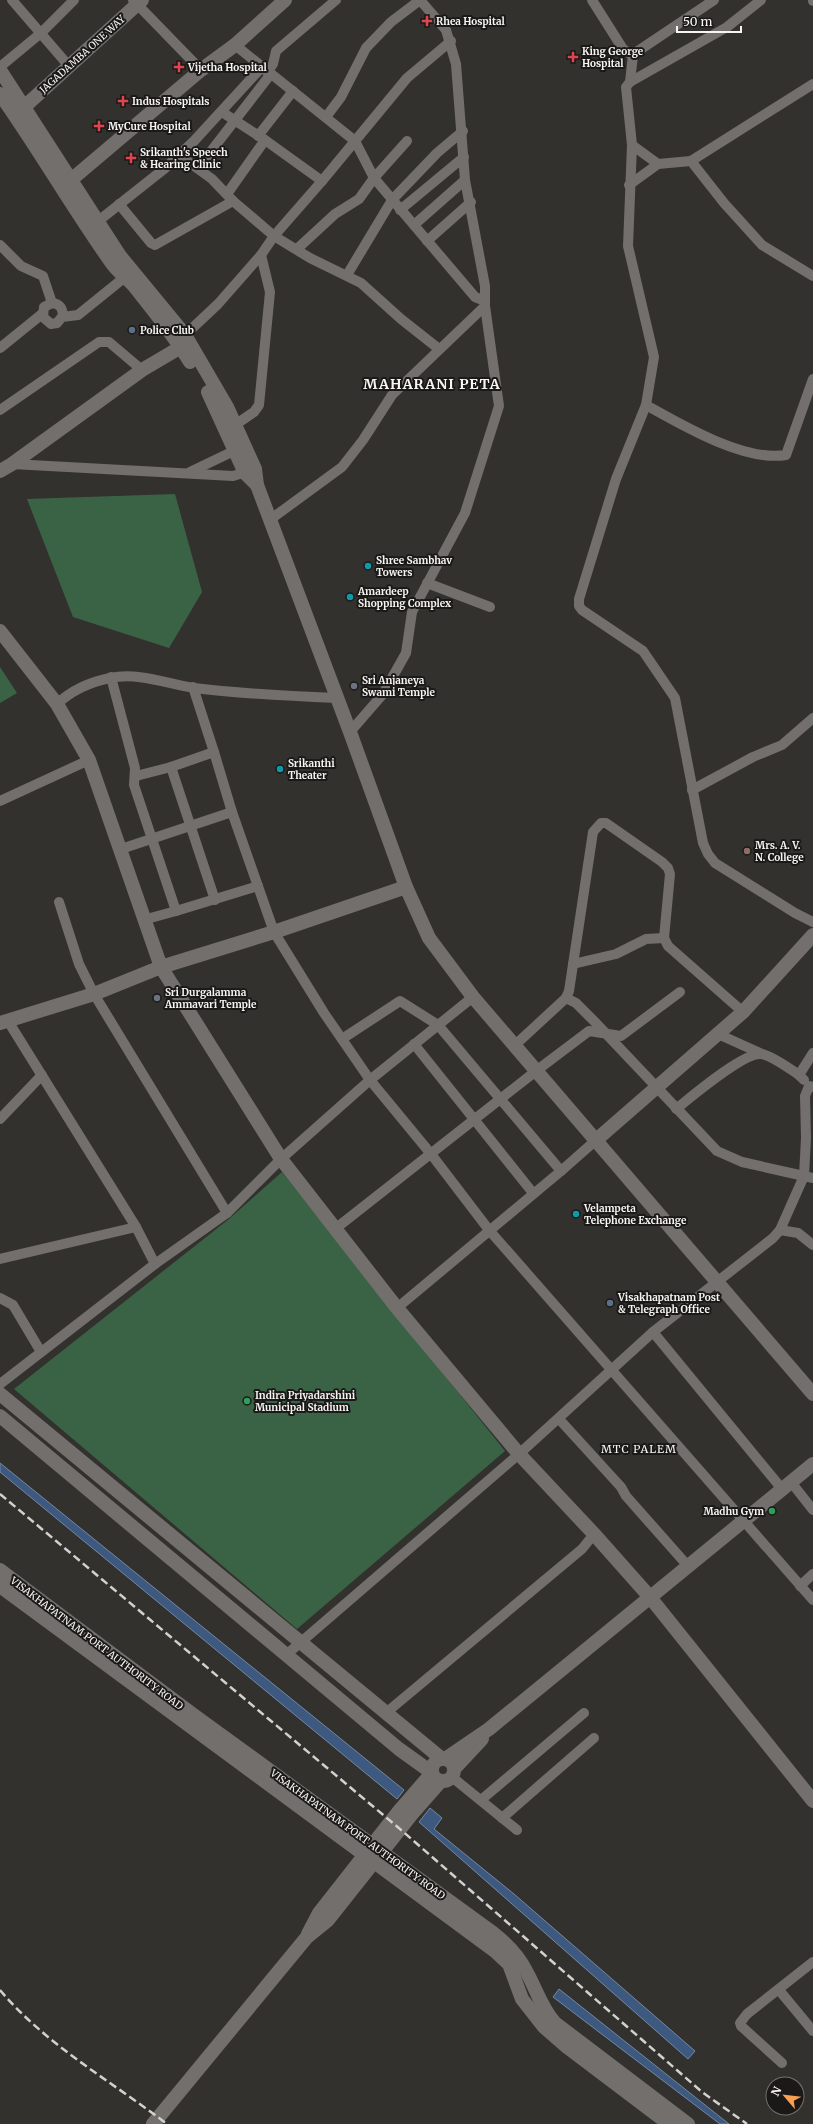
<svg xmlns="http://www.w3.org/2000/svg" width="813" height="2124" viewBox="0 0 813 2124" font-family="Merriweather,serif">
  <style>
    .green { fill: #3a6346 }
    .water { fill: #3d5980; stroke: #7488a2 }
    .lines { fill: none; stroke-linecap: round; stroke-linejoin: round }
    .street { stroke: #726f6c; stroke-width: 10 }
    .secondary { stroke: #726f6c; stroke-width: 14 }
    .rail { stroke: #d2d1ce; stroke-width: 2.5; stroke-dasharray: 8 4; stroke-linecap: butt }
    .health-dot { fill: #e0444e; stroke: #1a1917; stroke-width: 1.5 }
    .service-dot { fill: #5c6f8a; stroke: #1a1917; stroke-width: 1.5 }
    .culture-dot { fill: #0f9aa8; stroke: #1a1917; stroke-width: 1.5 }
    .worship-dot { fill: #6b7280; stroke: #1a1917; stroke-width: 1.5 }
    .education-dot { fill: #8d6e63; stroke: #1a1917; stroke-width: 1.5 }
    .leisure-dot { fill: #2e9e5b; stroke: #1a1917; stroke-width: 1.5 }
    .labels { text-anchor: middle; stroke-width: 4; stroke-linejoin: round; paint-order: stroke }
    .poi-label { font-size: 10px; font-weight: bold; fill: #f6f5f2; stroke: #1a1917; text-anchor: start }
    .street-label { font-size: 10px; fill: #f6f5f2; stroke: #1a1917 }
    .neighbourhood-label { font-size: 11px; letter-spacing: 1px; fill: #f6f5f2; stroke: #1a1917 }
    .district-label { font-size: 14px; font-weight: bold; letter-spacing: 1px; fill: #f6f5f2; stroke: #1a1917 }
  </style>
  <rect width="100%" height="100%" fill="#33312e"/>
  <g class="green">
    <path d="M175,494L202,592L169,648L73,617L27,499Z"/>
    <path d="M0,667L17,693L0,703Z"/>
    <path d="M282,1172L505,1451L297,1629L14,1389L229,1219Z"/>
  </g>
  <g class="water">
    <path d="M0,1463L404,1790L397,1799L0,1472Z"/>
    <path d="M430,1808L442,1818L434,1829L514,1894L695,2051L688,2059L419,1822Z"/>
    <path d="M559,1989L729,2124H720L553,1997Z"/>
  </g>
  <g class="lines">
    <g class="street">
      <path d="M12,0L68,65"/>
      <path d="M133,0L201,70"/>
      <path d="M592,0L623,49L632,55L714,0"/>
      <path d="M813,0V1"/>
      <path d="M235,45L355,141L374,178L475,297L485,301"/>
      <path d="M0,67L41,33L74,0"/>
      <path d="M267,72L273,64L276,51L336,0"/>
      <path d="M630,82L633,55"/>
      <path d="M222,112L265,140L322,181"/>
      <path d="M326,117L341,97L366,48L391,22L420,0"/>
      <path d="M258,136L293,91"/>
      <path d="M632,145L628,246L654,357L646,405C682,425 744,462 786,455L813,379"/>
      <path d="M179,155L212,179L233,201L274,236L310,258L361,283L401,319L439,349"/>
      <path d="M691,161L813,84"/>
      <path d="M658,164L632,145L626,87L630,82L727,27L761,0"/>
      <path d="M198,168L270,75"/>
      <path d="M629,185L658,164L691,161L724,203L762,245L813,276"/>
      <path d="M227,194L265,140"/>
      <path d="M119,204L151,243L155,245L233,201"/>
      <path d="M400,210L464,157"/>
      <path d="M97,222L164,169L194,141L261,68"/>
      <path d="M414,225L465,180"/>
      <path d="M427,241L471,202"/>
      <path d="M0,245L21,266L43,276L52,303"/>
      <path d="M297,249L335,214L359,199L374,178L407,141"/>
      <path d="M347,275L392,200L437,153L463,131"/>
      <path d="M62,317C64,309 60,304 52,303L44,307L43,317L51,324L57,323L62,317L78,315L125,277"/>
      <path d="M185,335L218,304L261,255L274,236L322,181L407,78L451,41"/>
      <path d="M0,348L42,314"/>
      <path d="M646,405L616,479L579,599V606L582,610L643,651L675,698L703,843L708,854L715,863L795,913L813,922"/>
      <path d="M0,410L99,342H109L142,370"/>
      <path d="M235,425L254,412L259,405L270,292L261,255"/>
      <path d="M12,464L233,476L249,471"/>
      <path d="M190,472L240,448"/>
      <path d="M271,519L342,467L363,440L392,395L485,306"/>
      <path d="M427,583L490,607"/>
      <path d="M111,677L135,768L134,785L176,911L143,920"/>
      <path d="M57,704C72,690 90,682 110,678C139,672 167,684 194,688C242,694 289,696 337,698"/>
      <path d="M350,732L383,694L406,653L412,612L465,513L499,406L485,306V286L465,180L456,64L446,30L420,0"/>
      <path d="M214,752L232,812L274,932L324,1013L370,1080L431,1154L489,1230L813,1600"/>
      <path d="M171,767L215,900"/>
      <path d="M136,776L171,767L214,752L193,687"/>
      <path d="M692,790L753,757L782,745L813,718"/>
      <path d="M0,801L89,760"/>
      <path d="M121,849L232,812"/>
      <path d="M59,902L79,964L94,994L227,1213"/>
      <path d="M176,911L258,886"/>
      <path d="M573,964L616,954L646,939L664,938"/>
      <path d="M566,998L576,1003L594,1021L717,1151L742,1162L804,1176L806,1138L805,1096L809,1086L813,1087"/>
      <path d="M8,1021L136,1227L155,1264"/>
      <path d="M718,1034L760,1053"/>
      <path d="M342,1039L400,1001L438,1025L561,1171"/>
      <path d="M414,1044L533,1193"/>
      <path d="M514,1046L566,998L569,991L593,832L601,823H606L662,862L668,868L670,874L664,938L668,946L743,1012"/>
      <path d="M804,1080L799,1075L813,1053"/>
      <path d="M676,1109C691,1097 744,1052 761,1054C771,1055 790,1069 799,1075"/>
      <path d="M0,1119L42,1075"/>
      <path d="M335,1229L536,1071L589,1031L621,1036L680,992"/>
      <path d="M780,1230L798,1233L813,1245"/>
      <path d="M0,1259L136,1227"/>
      <path d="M0,1298L13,1305L41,1352"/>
      <path d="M397,1308L561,1171L595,1141"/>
      <path d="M653,1332L782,1489"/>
      <path d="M0,1384L155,1264L227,1213L281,1159L370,1080L473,997"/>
      <path d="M559,1419L621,1487L626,1496L687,1565"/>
      <path d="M791,1482L813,1510"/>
      <path d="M800,1586L813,1574"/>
      <path d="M286,1655L519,1454L653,1332L773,1238L780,1230L804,1176L813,1178"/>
      <path d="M387,1712L582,1549L594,1534"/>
      <path d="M452,1777L517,1830"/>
      <path d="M481,1800L584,1713"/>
      <path d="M502,1818L594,1738"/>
      <path d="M779,1990L813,2031"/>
      <path d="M782,2063L741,2026L740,2023L747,2014L813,1962"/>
    </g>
    <g class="secondary">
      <path d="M0,70L120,256L185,335L227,407L255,469L257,485L350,732L406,887L429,938L473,997L813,1394"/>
      <path d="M0,94C39,149 72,207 111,262C117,271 127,278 134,286C154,311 174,335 190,362"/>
      <path d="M23,108L142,0"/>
      <path d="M65,185L201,70L235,45L285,0"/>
      <path d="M208,392L245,473L257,485"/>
      <path d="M0,471L12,464L142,370L181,347"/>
      <path d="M0,631L57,704L89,760L161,967L281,1159L397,1308L519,1454L594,1534L649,1596L813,1801"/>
      <path d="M0,1023L94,994L161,967L274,932L406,887"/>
      <path d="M595,1141L743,1012L813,935"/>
      <path d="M0,1394L442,1759"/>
      <path d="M0,1416L399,1749L431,1772"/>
      <path d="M0,1570L195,1716L493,1933C507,1944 518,1955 526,1971C536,1988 541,2008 555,2023L688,2124"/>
      <path d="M0,1586L495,1951L509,1964L522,1999L544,2027L567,2047L669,2124"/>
      <circle cx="443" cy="1770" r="11"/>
      <path d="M445,1759L489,1729L813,1464"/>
      <path d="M454,1769L482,1739"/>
      <path d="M308,1934L319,1913L399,1811L432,1773"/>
      <path d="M153,2124L307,1937L328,1920L412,1814L441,1781"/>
    </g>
    <g class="rail">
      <path d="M0,1494L400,1829L702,2092L747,2124"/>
      <path d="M0,1990C46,2045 111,2081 167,2124"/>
    </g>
  </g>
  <g class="health-dot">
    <path d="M425 15h4v4h4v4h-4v4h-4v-4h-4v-4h4z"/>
    <path d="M571 51h4v4h4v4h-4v4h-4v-4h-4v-4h4z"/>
    <path d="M177 61h4v4h4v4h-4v4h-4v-4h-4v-4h4z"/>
    <path d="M121 95h4v4h4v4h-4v4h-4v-4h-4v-4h4z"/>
    <path d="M97 120h4v4h4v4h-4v4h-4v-4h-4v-4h4z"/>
    <path d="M129 152h4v4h4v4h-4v4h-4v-4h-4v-4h4z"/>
  </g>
  <g class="service-dot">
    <circle cx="132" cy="330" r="4"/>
    <circle cx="610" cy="1303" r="4"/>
  </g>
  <g class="culture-dot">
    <circle cx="368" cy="566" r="4"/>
    <circle cx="350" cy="597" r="4"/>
    <circle cx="280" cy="769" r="4"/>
    <circle cx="576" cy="1214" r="4"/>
  </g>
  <g class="worship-dot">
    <circle cx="354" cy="686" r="4"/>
    <circle cx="157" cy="998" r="4"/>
  </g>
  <circle class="education-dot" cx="747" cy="851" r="4"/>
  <g class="leisure-dot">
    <circle cx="247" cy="1401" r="4"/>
    <circle cx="772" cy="1511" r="4"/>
  </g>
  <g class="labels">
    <g class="poi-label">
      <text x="436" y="25">Rhea Hospital</text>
      <text x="582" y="55">King George<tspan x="582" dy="12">Hospital</tspan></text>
      <text x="188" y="71">Vijetha Hospital</text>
      <text x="132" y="105">Indus Hospitals</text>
      <text x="108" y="130">MyCure Hospital</text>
      <text x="140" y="156">Srikanth's Speech<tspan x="140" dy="12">&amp; Hearing Clinic</tspan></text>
      <text x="140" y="334">Police Club</text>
      <text x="376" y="564">Shree Sambhav<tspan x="376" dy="12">Towers</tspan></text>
      <text x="358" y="595">Amardeep<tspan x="358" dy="12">Shopping Complex</tspan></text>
      <text x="362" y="684">Sri Anjaneya<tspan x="362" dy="12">Swami Temple</tspan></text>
      <text x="288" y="767">Srikanthi<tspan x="288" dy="12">Theater</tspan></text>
      <text x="755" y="849">Mrs. A. V.<tspan x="755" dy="12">N. College</tspan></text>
      <text x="165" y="996">Sri Durgalamma<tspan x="165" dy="12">Ammavari Temple</tspan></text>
      <text x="584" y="1212">Velampeta<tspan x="584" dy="12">Telephone Exchange</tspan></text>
      <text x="618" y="1301">Visakhapatnam Post<tspan x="618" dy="12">&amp; Telegraph Office</tspan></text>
      <text x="255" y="1399">Indira Priyadarshini<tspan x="255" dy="12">Municipal Stadium</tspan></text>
      <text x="764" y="1515" text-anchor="end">Madhu Gym</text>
    </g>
    <g class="street-label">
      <text transform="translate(82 54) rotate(-42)" y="4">JAGADAMBA ONE WAY</text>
      <text transform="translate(97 1643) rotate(37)" y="4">VISAKHAPATNAM PORT AUTHORITY ROAD</text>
      <text transform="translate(358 1834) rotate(36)" y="4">VISAKHAPATNAM PORT AUTHORITY ROAD</text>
    </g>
    <g class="neighbourhood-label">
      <text x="639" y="1453">MTC PALEM</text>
    </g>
    <g class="district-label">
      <text x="432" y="389">MAHARANI PETA</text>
    </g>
  </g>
  <g transform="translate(785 2096) rotate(298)"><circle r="19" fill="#1a1917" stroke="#72716f"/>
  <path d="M0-3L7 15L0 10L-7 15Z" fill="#fa9f4f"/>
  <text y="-6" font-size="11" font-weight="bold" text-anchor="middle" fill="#f6f5f2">N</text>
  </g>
  <path d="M677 26v6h64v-6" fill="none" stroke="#f6f5f2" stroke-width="2"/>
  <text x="683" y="26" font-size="12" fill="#f6f5f2" stroke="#1a1917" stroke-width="3" paint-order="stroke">50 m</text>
</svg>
